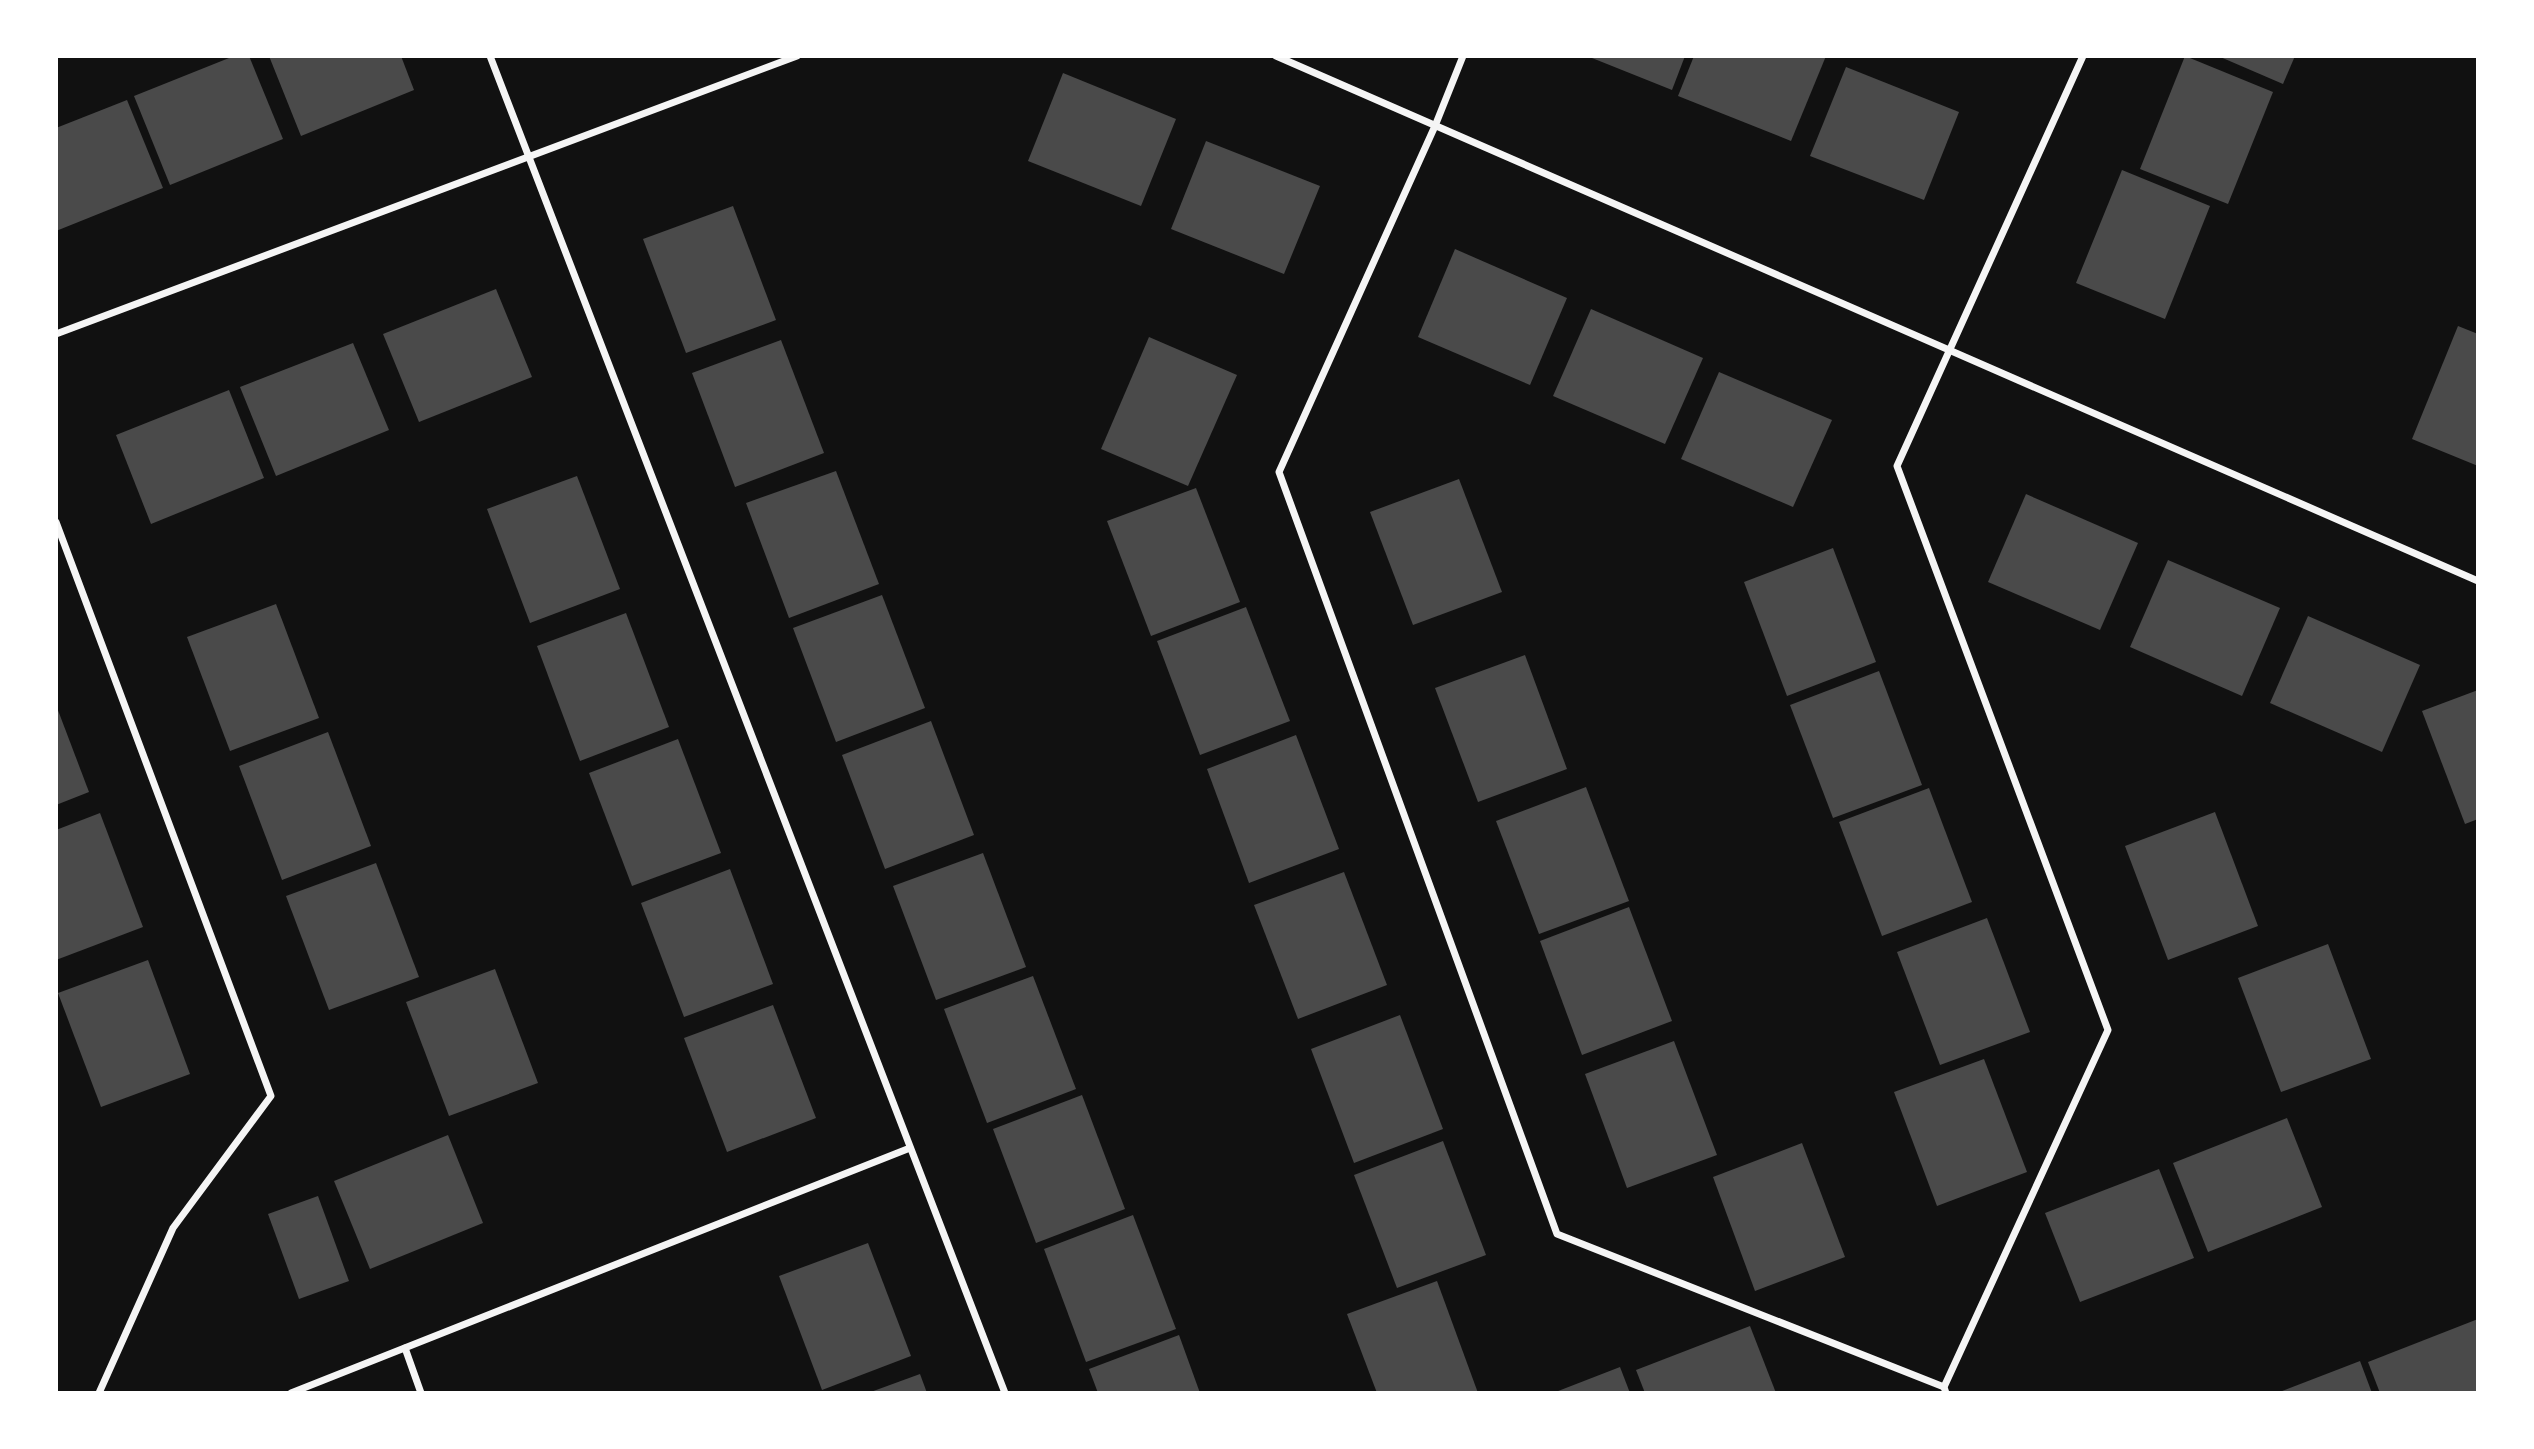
<svg xmlns="http://www.w3.org/2000/svg" width="2534" height="1449" viewBox="0 0 2534 1449" font-family="'Titillium Web',sans-serif">
  <style>
    .building { fill: #4a4a4a }
    .lines { fill: none; stroke-linecap: round; stroke-linejoin: round }
    .minor { stroke: #f5f5f5; stroke-width: 7 }
  </style>
  <rect width="100%" height="100%" fill="#111"/>
  <g class="building">
    <path d="M234,56H249L283,139L170,185L134,96Z"/>
    <path d="M269,56H401L414,90L301,136Z"/>
    <path d="M1587,56H1685L1672,90Z"/>
    <path d="M1694,56H1826L1791,141L1678,96Z"/>
    <path d="M2185,56L2273,92L2228,204L2140,169Z"/>
    <path d="M2218,56H2295L2283,84Z"/>
    <path d="M1846,67L1959,112L1924,200L1810,156Z"/>
    <path d="M1063,73L1176,119L1141,206L1028,161Z"/>
    <path d="M127,100L163,188L56,231V128Z"/>
    <path d="M1206,141L1320,186L1284,274L1171,229Z"/>
    <path d="M2122,170L2210,206L2165,319L2076,283Z"/>
    <path d="M733,206L776,320L686,353L643,239Z"/>
    <path d="M1455,249L1567,298L1530,385L1418,337Z"/>
    <path d="M496,289L532,377L419,422L383,334Z"/>
    <path d="M1591,309L1703,358L1665,444L1553,396Z"/>
    <path d="M2458,326L2478,334V466L2412,439Z"/>
    <path d="M1149,337L1237,375L1188,486L1101,449Z"/>
    <path d="M781,340L824,453L735,487L692,373Z"/>
    <path d="M353,343L389,430L276,476L240,387Z"/>
    <path d="M1719,372L1832,420L1793,507L1681,459Z"/>
    <path d="M229,390L264,478L151,524L116,435Z"/>
    <path d="M836,471L879,584L789,618L746,503Z"/>
    <path d="M577,476L620,589L530,623L487,509Z"/>
    <path d="M1459,479L1502,592L1413,625L1370,512Z"/>
    <path d="M1196,488L1240,602L1151,636L1107,521Z"/>
    <path d="M2026,494L2138,543L2100,630L1988,582Z"/>
    <path d="M1833,548L1876,662L1787,696L1744,582Z"/>
    <path d="M2168,560L2280,608L2242,696L2130,647Z"/>
    <path d="M882,595L925,708L836,742L793,628Z"/>
    <path d="M276,604L319,718L230,751L187,637Z"/>
    <path d="M1246,607L1290,721L1200,755L1157,641Z"/>
    <path d="M626,613L669,727L580,761L537,646Z"/>
    <path d="M2308,616L2420,665L2382,752L2270,703Z"/>
    <path d="M1525,655L1567,769L1478,802L1435,688Z"/>
    <path d="M1879,671L1922,785L1833,818L1790,705Z"/>
    <path d="M2478,690V819L2465,824L2422,711Z"/>
    <path d="M56,705L89,792L56,805Z"/>
    <path d="M931,721L974,835L885,869L842,755Z"/>
    <path d="M328,732L371,846L282,880L239,766Z"/>
    <path d="M1296,735L1339,849L1249,883L1207,769Z"/>
    <path d="M678,739L721,853L632,886L589,773Z"/>
    <path d="M1586,787L1629,901L1539,934L1496,821Z"/>
    <path d="M1929,788L1972,902L1882,936L1839,822Z"/>
    <path d="M2215,812L2258,926L2168,960L2125,846Z"/>
    <path d="M100,813L143,927L56,960V830Z"/>
    <path d="M983,853L1026,967L936,1000L893,886Z"/>
    <path d="M376,863L419,977L329,1010L286,896Z"/>
    <path d="M730,869L773,984L684,1017L641,903Z"/>
    <path d="M1344,872L1387,985L1298,1019L1254,905Z"/>
    <path d="M1629,907L1672,1021L1582,1055L1540,941Z"/>
    <path d="M1987,918L2030,1032L1940,1065L1897,952Z"/>
    <path d="M2328,944L2371,1059L2281,1092L2238,978Z"/>
    <path d="M148,960L190,1074L101,1107L58,993Z"/>
    <path d="M495,969L538,1083L449,1116L406,1002Z"/>
    <path d="M1033,976L1076,1089L987,1123L944,1009Z"/>
    <path d="M773,1005L816,1118L727,1152L684,1038Z"/>
    <path d="M1400,1015L1443,1129L1354,1163L1311,1049Z"/>
    <path d="M1674,1041L1717,1155L1627,1188L1585,1074Z"/>
    <path d="M1984,1059L2027,1172L1937,1206L1894,1092Z"/>
    <path d="M1082,1095L1125,1209L1036,1243L993,1129Z"/>
    <path d="M2287,1118L2322,1207L2208,1252L2173,1163Z"/>
    <path d="M448,1135L483,1223L370,1269L334,1181Z"/>
    <path d="M1443,1141L1486,1255L1397,1288L1354,1175Z"/>
    <path d="M1802,1143L1845,1257L1755,1291L1713,1177Z"/>
    <path d="M2159,1169L2194,1258L2080,1302L2045,1213Z"/>
    <path d="M318,1196L349,1281L299,1299L268,1214Z"/>
    <path d="M1133,1215L1176,1329L1086,1362L1044,1249Z"/>
    <path d="M868,1243L911,1356L822,1390L779,1276Z"/>
    <path d="M1437,1281L1478,1393H1377L1347,1314Z"/>
    <path d="M2478,1319V1393H2380L2368,1362Z"/>
    <path d="M1750,1326L1776,1393H1645L1636,1370Z"/>
    <path d="M1179,1335L1200,1393H1098L1089,1369Z"/>
    <path d="M2360,1361L2372,1393H2277Z"/>
    <path d="M1620,1367L1630,1393H1553Z"/>
    <path d="M920,1374L927,1393H868Z"/>
  </g>
  <g class="lines">
    <g class="minor">
      <path d="M490,56L1005,1393"/>
      <path d="M1276,56L2478,581"/>
      <path d="M1463,56L1435,126L1279,472L1557,1234L1944,1387"/>
      <path d="M56,334L797,56"/>
      <path d="M56,522L271,1096L173,1228L99,1393"/>
      <path d="M405,1348L421,1393"/>
      <path d="M291,1393L910,1148"/>
      <path d="M1946,1393L1944,1387L2108,1030L1897,466L2083,56"/>
    </g>
  </g>
  <rect width="2534" height="1449" fill="none" stroke="#ffffff" stroke-width="116"/>
</svg>
